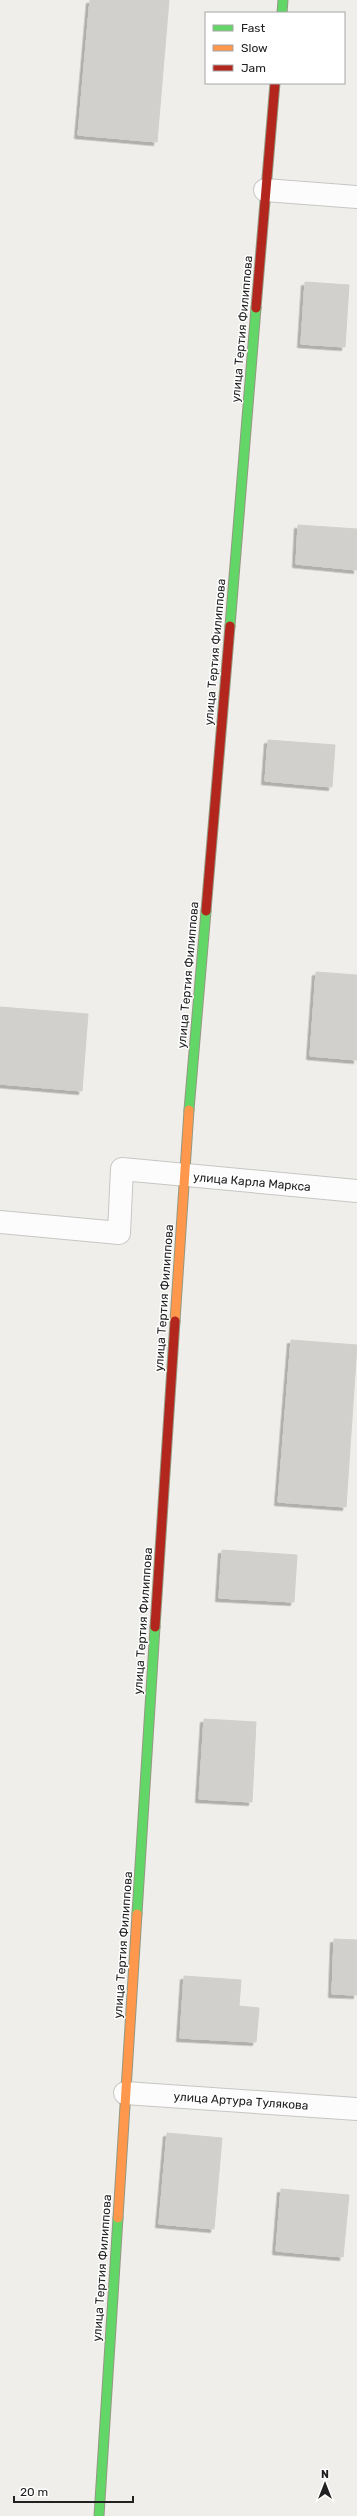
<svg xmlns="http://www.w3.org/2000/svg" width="357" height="2516" viewBox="0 0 357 2516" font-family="Rubik,sans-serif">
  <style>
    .building { fill: #d2d0cd; stroke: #d2d0cb; filter: url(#shadow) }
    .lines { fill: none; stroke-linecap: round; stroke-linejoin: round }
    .street-casing { stroke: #c6c6c4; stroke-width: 24 }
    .fast-casing { stroke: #949982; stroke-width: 11 }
    .slow-casing { stroke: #949982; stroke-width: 11 }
    .jam-casing { stroke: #949982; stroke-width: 11 }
    .street { stroke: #fdfcfc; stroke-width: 22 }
    .fast { stroke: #63d668; stroke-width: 9 }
    .slow { stroke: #ff974d; stroke-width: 9 }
    .jam { stroke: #b3261e; stroke-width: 9 }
    .labels { text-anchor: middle; stroke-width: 3; stroke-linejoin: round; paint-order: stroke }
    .street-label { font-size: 12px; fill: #212121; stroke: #fff }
  </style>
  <defs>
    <filter id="shadow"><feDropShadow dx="-3.5" dy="3.5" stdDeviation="0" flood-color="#0004"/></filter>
  </defs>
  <rect width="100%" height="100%" fill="#efeeea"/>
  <g class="building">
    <path d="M90,0H169L157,142L78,135Z"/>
    <path d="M305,282L349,285L345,347L301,344Z"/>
    <path d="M298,525L357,529V570L296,564Z"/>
    <path d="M268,740L335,745L332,787L265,781Z"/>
    <path d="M316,972L357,975V1060L310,1056Z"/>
    <path d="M0,1007L88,1014L82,1091L0,1084Z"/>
    <path d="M291,1340L357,1345L346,1507L278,1502Z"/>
    <path d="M222,1550L297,1555L294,1602L219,1598Z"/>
    <path d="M204,1719L256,1722L252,1802L199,1799Z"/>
    <path d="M334,1939L357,1940V1995L332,1994Z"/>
    <path d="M184,1976L241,1980L239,2006L259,2008L256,2042L180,2038Z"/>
    <path d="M167,2133L222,2138L214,2229L159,2224Z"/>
    <path d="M281,2189L349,2195L343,2257L276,2251Z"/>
  </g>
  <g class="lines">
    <g class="street-casing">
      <g id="street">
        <path d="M265,190L357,197"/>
        <path d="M0,1222L119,1233L122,1169L357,1191"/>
        <path d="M125,2093L357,2109"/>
      </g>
    </g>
    <g class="fast-casing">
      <g id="fast">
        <path d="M282,13L283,0"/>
        <path d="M230,626L256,308"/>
        <path d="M189,1110L206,911"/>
        <path d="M137,1914L155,1627"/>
        <path d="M99,2516L118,2218"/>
      </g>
    </g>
    <g class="slow-casing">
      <g id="slow">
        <path d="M175,1321L189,1110"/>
        <path d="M118,2218L137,1914"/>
      </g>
    </g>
    <g class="jam-casing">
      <g id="jam">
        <path d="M256,308L275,83"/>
        <path d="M206,911L230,626"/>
        <path d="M155,1627L175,1321"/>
      </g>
    </g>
    <use href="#street" class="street"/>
    <use href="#fast" class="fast"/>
    <use href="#slow" class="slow"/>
    <use href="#jam" class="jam"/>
  </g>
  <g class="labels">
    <g class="street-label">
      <text transform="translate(242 329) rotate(-85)" y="4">улица Тертия Филиппова</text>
      <text transform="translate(215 652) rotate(-85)" y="4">улица Тертия Филиппова</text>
      <text transform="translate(188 975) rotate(-85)" y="4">улица Тертия Филиппова</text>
      <text transform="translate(252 1182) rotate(5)" y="4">улица Карла Маркса</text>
      <text transform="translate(164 1298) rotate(-86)" y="4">улица Тертия Филиппова</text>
      <text transform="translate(143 1621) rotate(-86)" y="4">улица Тертия Филиппова</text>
      <text transform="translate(123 1945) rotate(-86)" y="4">улица Тертия Филиппова</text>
      <text transform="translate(241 2101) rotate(4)" y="4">улица Артура Тулякова</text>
      <text transform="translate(102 2268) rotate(-86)" y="4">улица Тертия Филиппова</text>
    </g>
  </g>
  <rect x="205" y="12" width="140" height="72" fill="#ffffff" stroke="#a6a6a6"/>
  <rect x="213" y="25" width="20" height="6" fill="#63d668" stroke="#a6a6a6"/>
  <text x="241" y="32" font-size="12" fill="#212121">Fast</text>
  <rect x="213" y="45" width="20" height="6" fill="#ff974d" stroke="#a6a6a6"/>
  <text x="241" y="52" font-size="12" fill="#212121">Slow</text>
  <rect x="213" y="65" width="20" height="6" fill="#b3261e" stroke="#a6a6a6"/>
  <text x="241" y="72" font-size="12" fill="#212121">Jam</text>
  <g transform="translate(325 2484)" stroke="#ffffff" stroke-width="3" paint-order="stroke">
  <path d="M0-3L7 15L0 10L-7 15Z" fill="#212121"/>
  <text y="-6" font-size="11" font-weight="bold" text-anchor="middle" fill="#212121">N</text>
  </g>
  <path d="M14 2496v6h119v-6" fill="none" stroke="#212121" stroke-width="2"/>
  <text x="20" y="2496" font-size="12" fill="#212121" stroke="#ffffff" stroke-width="3" paint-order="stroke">20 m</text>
</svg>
